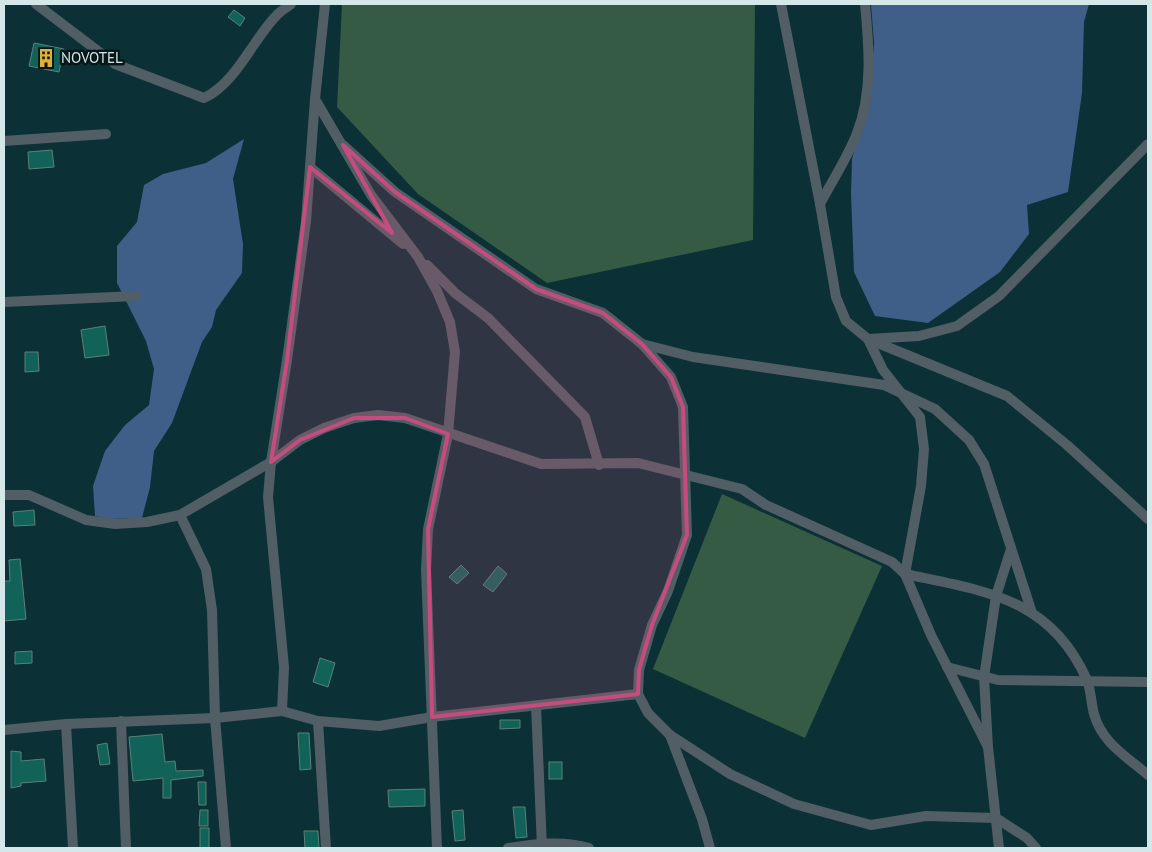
<svg xmlns="http://www.w3.org/2000/svg" width="1152" height="852" viewBox="0 0 1152 852" font-family="'PT Sans',sans-serif">
  <style>
    .green { fill: #355b45 }
    .water { fill: #405f88 }
    .building { fill: #116359; stroke: #5c8079 }
    .lines { fill: none; stroke-linecap: round; stroke-linejoin: round }
    .street { stroke: #515e65; stroke-width: 10 }
    .marked { fill: #c64c7f; fill-opacity: 0.2; stroke: #c64c7f; stroke-width: 4; stroke-linejoin: round }
    .labels { text-anchor: middle; stroke-width: 5; stroke-linejoin: round; paint-order: stroke }
    .poi-label { font-size: 15px; fill: #d4e8ea; stroke: #071618; text-anchor: start }
  </style>
  <rect width="100%" height="100%" fill="#0b3035"/>
  <g class="green">
    <path d="M342,4H755L753,240L547,283L418,194L337,107Z"/>
    <path d="M722,494L882,566L805,738L653,669Z"/>
  </g>
  <g class="water">
    <path d="M871,4H1089L1084,22L1082,93L1068,192L1027,205L1029,234L1000,272L928,323L875,316L854,272L851,194L852,159L870,92L874,43Z"/>
    <path d="M244,139L233,179L243,244L242,273L216,310L212,327L202,342L172,423L154,451L150,487L142,518L111,519L95,516L93,486L105,451L125,425L149,405L154,369L146,341L117,283V246L137,222L144,185L163,174L206,163Z"/>
  </g>
  <g class="building">
    <path d="M234,10L245,18L240,26L228,17Z"/>
    <path d="M34,43L64,49L59,72L29,66Z"/>
    <path d="M52,150L54,167L29,169L28,152Z"/>
    <path d="M105,326L109,355L85,358L81,330Z"/>
    <path d="M25,352H38L39,371L25,372Z"/>
    <path d="M34,510L35,525L14,526L13,512Z"/>
    <path d="M20,559L26,619L4,621V581H10L9,560Z"/>
    <path d="M461,565L469,573L457,584L449,577Z"/>
    <path d="M498,566L507,574L493,592L483,585Z"/>
    <path d="M32,651V663L15,664V652Z"/>
    <path d="M320,658L335,663L328,687L313,682Z"/>
    <path d="M500,720H520V728L500,729Z"/>
    <path d="M298,733H309L311,769L300,770Z"/>
    <path d="M162,734L165,762L175,761L176,771L203,770V776L171,780V798H163V778L133,781L129,737Z"/>
    <path d="M107,743L110,764L100,765L97,745Z"/>
    <path d="M11,751L21,752V761L44,759L46,781L21,783V786L11,788Z"/>
    <rect x="549" y="762" width="13" height="17"/>
    <path d="M198,782H206V805H199Z"/>
    <path d="M425,789V806L389,807L388,790Z"/>
    <path d="M513,807H525L527,837L516,838Z"/>
    <path d="M200,810H208V826H199Z"/>
    <path d="M463,810L465,840L455,841L452,811Z"/>
    <rect x="200" y="828" width="9" height="20"/>
    <path d="M304,831H318L319,848H305Z"/>
  </g>
  <g class="lines">
    <g class="street">
      <path d="M36,4L115,64L204,98C236,83 252,41 276,16C280,11 286,8 291,4"/>
      <path d="M781,4L820,204L836,297L846,321L868,339L1007,396L1067,445L1148,519"/>
      <path d="M315,99L371,195L418,257L437,291L450,322L455,352L448,434L428,529L426,570L437,848"/>
      <path d="M4,141L106,134"/>
      <path d="M1148,144L999,296L957,326L919,336L868,339L883,370L920,417L924,449L921,486L905,574C984,591 1050,597 1087,680C1091,690 1091,703 1094,714C1102,743 1126,756 1148,775"/>
      <path d="M343,145L395,192L536,289L603,313L642,344L671,377L683,407L687,535L668,591L652,625L639,670L638,694L648,713L670,735L702,819L710,848"/>
      <path d="M310,167L403,244"/>
      <path d="M820,204C832,181 848,157 857,133C873,93 869,45 865,4"/>
      <path d="M427,265L455,293L488,318L585,417L599,465"/>
      <path d="M4,302L136,296"/>
      <path d="M642,344L693,357L884,385L935,409L969,440L984,464L1032,613"/>
      <path d="M4,495H29L86,520L115,524L147,522L180,515L271,462L300,440L324,428L354,418L378,415L405,418L541,464L638,463L742,489L766,505L892,562L905,574L931,635L988,747"/>
      <path d="M180,515L206,569L212,610L215,718L226,848"/>
      <path d="M947,667L998,680L1148,682"/>
      <path d="M536,706L542,848"/>
      <path d="M282,711L284,667L268,497L271,462L287,360L306,221L315,99L325,4"/>
      <path d="M121,721L126,848"/>
      <path d="M318,721L326,848"/>
      <path d="M66,724L73,848"/>
      <path d="M4,730L66,724L215,718L282,711L318,721L379,726L432,717L638,694"/>
      <path d="M670,735L730,774L794,804L871,825L926,816L996,818L1027,838L1036,848"/>
      <path d="M508,848C535,844 563,840 589,848"/>
      <path d="M999,848L988,747L984,677L996,596L1011,549"/>
    </g>
  </g>
  <path class="marked" d="M343,145L395,192L536,289L603,313L642,344L671,377L683,407L687,535L652,625L639,670L638,694L432,717L428,529L448,434L405,418H354L300,440L271,462L287,360L310,167L392,233Z"/>
  <defs>
    <g id="building-bare" transform="scale(1.5)"><path d="M-4-6H4V6H1V3H-1V6H-4ZM-2.5-4.3h1.7v1.8h-1.7ZM.8-4.3h1.7v1.8H.8ZM-2.5-1h1.7V.8h-1.7ZM.8-1h1.7V.8H.8Z" fill="#e3ae35" stroke="#071618" stroke-width="2.5" paint-order="stroke"/></g>
  </defs>
  <g fill-rule="evenodd">
    <use href="#building-bare" x="46" y="58"/>
  </g>
  <g class="labels">
    <g class="poi-label">
      <text x="61" y="63">NOVOTEL</text>
    </g>
  </g>
  <rect width="1152" height="852" fill="none" stroke="#d4e8ea" stroke-width="10"/>
</svg>
